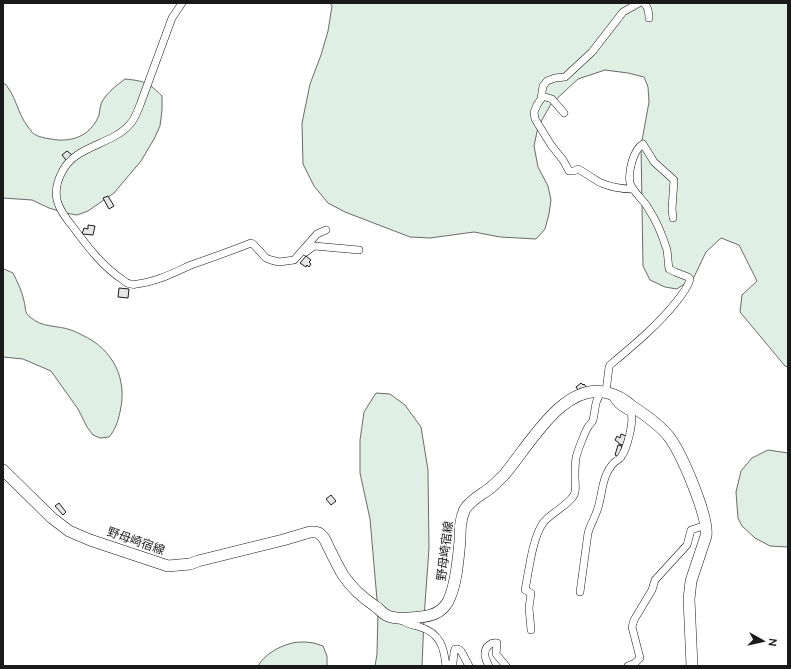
<svg xmlns="http://www.w3.org/2000/svg" width="791" height="669" viewBox="0 0 791 669" font-family="Ubuntu,'Noto Sans JP',sans-serif">
  <style>
    .green { fill: #e0efe3; stroke: #6a6a6a }
    .building { fill: #e6e6e6; stroke: #1a1a1a }
    .lines { fill: none; stroke-linecap: round; stroke-linejoin: round }
    .minor-casing { stroke: #1a1a1a; stroke-width: 8 }
    .primary-casing { stroke: #1a1a1a; stroke-width: 12 }
    .minor { stroke: #fff; stroke-width: 7 }
    .primary { stroke: #fff; stroke-width: 11 }
    .labels { text-anchor: middle; stroke-width: 3; stroke-linejoin: round; paint-order: stroke }
    .street-label { font-size: 12px; fill: #1a1a1a; stroke: #fff }
  </style>
  <rect width="100%" height="100%" fill="#fff"/>
  <g class="green">
    <path d="M330,3H788V367L785,366L740,312L742,295L757,281L739,245L721,238L706,252L694,277L677,289L665,287L650,280L643,266L641,146L649,102L648,87L644,77L628,73L605,70L578,79L551,104L538,127L534,146L538,167L548,186L551,200L549,214L545,229L536,239L500,237L474,232L430,238L410,237L345,212L328,203L314,186L303,164L302,123L310,84L321,55L328,31L332,6Z"/>
    <path d="M125,79C144,81 148,82 162,96V110L160,126L154,139L141,161L114,193L88,211L77,215L65,213L49,208L32,200L3,198V82C16,94 17,113 28,127C30,129 32,133 34,134C40,138 51,139 58,140C77,141 92,133 99,115C100,110 100,104 103,100C108,92 117,85 125,79Z"/>
    <path d="M4,269L13,273C17,281 22,291 24,301C26,308 24,312 30,317C42,328 57,325 71,330C74,331 78,333 82,335C113,349 128,379 120,412C118,422 115,430 109,437L100,438L93,435L87,427L78,409L51,371L23,359L3,357V270Z"/>
    <path d="M376,393L390,394L405,405L421,427L428,470L429,548L424,618L422,666H375L377,654L378,611L370,519L360,473V440L364,412Z"/>
    <path d="M768,450L788,453V547L770,546L755,538L742,526L738,518L736,492L741,471L752,458Z"/>
    <path d="M305,642L314,643L323,646L327,656V666H258C264,655 278,647 289,644C294,642 300,642 305,642Z"/>
  </g>
  <g class="building">
    <path d="M67,151L72,155L66,160L62,155Z"/>
    <path d="M108,196L114,206L109,209L103,198Z"/>
    <path d="M88,225L95,226L93,235L82,234L84,228L88,229Z"/>
    <path d="M306,256L311,260L309,262L311,264L309,267L307,265L306,267L300,263Z"/>
    <path d="M119,288L129,289L128,298L118,297Z"/>
    <path d="M581,383L583,385L584,384L587,388L582,391L581,388L578,390L576,387Z"/>
    <path d="M621,434L626,436L623,445L619,444V443L615,440L617,436L620,438Z"/>
    <path d="M618,445L622,446L619,457L615,455Z"/>
    <path d="M331,495L336,501L331,505L326,499Z"/>
    <path d="M59,503L66,512L63,515L55,506Z"/>
  </g>
  <g class="lines">
    <g class="minor-casing">
      <g id="minor">
        <path d="M182,3L172,18L140,105C137,112 135,119 130,124C113,145 75,145 62,172C50,195 58,209 73,227C87,246 103,267 123,280C125,282 128,284 131,284C133,285 135,284 137,284C156,282 173,273 191,265C211,258 231,251 251,243L253,244L266,258L271,260L279,262L294,260L317,234L326,230"/>
        <path d="M644,3C648,7 649,12 649,18"/>
        <path d="M542,96L552,99L564,113"/>
        <path d="M632,189C621,189 611,187 601,183C593,179 586,173 578,169L574,171H569L563,160L551,145L535,119L534,112L537,105L541,99L543,86L547,81L555,78L565,77L592,52L623,12L639,3"/>
        <path d="M306,252L314,246L359,250"/>
        <path d="M606,392L609,367L610,365C634,345 658,325 677,301C682,294 688,288 690,279L688,277L675,272L669,269C668,263 668,256 667,250C663,237 656,220 648,208C644,200 632,191 630,183C628,172 633,150 643,144L654,162L674,180L672,209L673,218"/>
        <path d="M580,592L588,533C591,523 597,514 599,504C602,493 602,483 607,473C609,469 612,464 616,461C619,459 619,460 621,457C627,449 634,422 631,413C621,407 615,404 611,393"/>
        <path d="M400,619C406,624 413,625 420,627C440,633 444,647 446,666"/>
        <path d="M531,630L529,608L531,593L525,590C529,571 532,539 543,523C550,513 573,503 575,492C576,487 575,481 575,476C575,470 575,464 576,458C577,452 585,432 588,427C590,424 592,423 593,420C596,408 594,401 602,392"/>
        <path d="M446,665L453,663L454,652L455,649H458L461,651L469,666"/>
        <path d="M489,666C487,662 484,657 485,653C485,647 491,642 497,643L496,654L506,666"/>
        <path d="M628,666L635,663L640,658L632,627L634,620L652,590L655,580L687,545L691,530L706,525"/>
      </g>
    </g>
    <g class="primary-casing">
      <path id="primary" d="M3,470L52,518L69,531L90,540L168,566L190,564L198,561L283,540L310,532H315L319,533L324,538C330,550 336,563 343,575C351,587 363,598 375,606C379,609 383,614 388,616C398,620 410,618 420,617C434,616 445,611 450,597C457,580 458,559 460,541C460,530 460,519 465,509C471,500 481,495 489,489C494,485 499,480 503,476C528,448 563,380 608,393C618,395 626,401 633,407C647,416 660,425 670,438C682,455 709,517 706,536L691,581L689,599L692,666"/>
    </g>
    <use href="#minor" class="minor"/>
    <use href="#primary" class="primary"/>
  </g>
  <g class="labels">
    <g class="street-label">
      <text transform="translate(136 541) rotate(19)" y="4">野母崎宿線</text>
      <text transform="translate(445 551) rotate(-83)" y="4">野母崎宿線</text>
    </g>
  </g>
  <rect width="791" height="669" fill="none" stroke="#1a1a1a" stroke-width="8"/>
  <g transform="translate(763 641) rotate(98)" stroke="#ffffff" stroke-width="3" paint-order="stroke">
  <path d="M0-3L7 15L0 10L-7 15Z" fill="#1a1a1a"/>
  <text y="-6" font-size="11" font-weight="bold" text-anchor="middle" fill="#1a1a1a">N</text>
  </g>
</svg>
